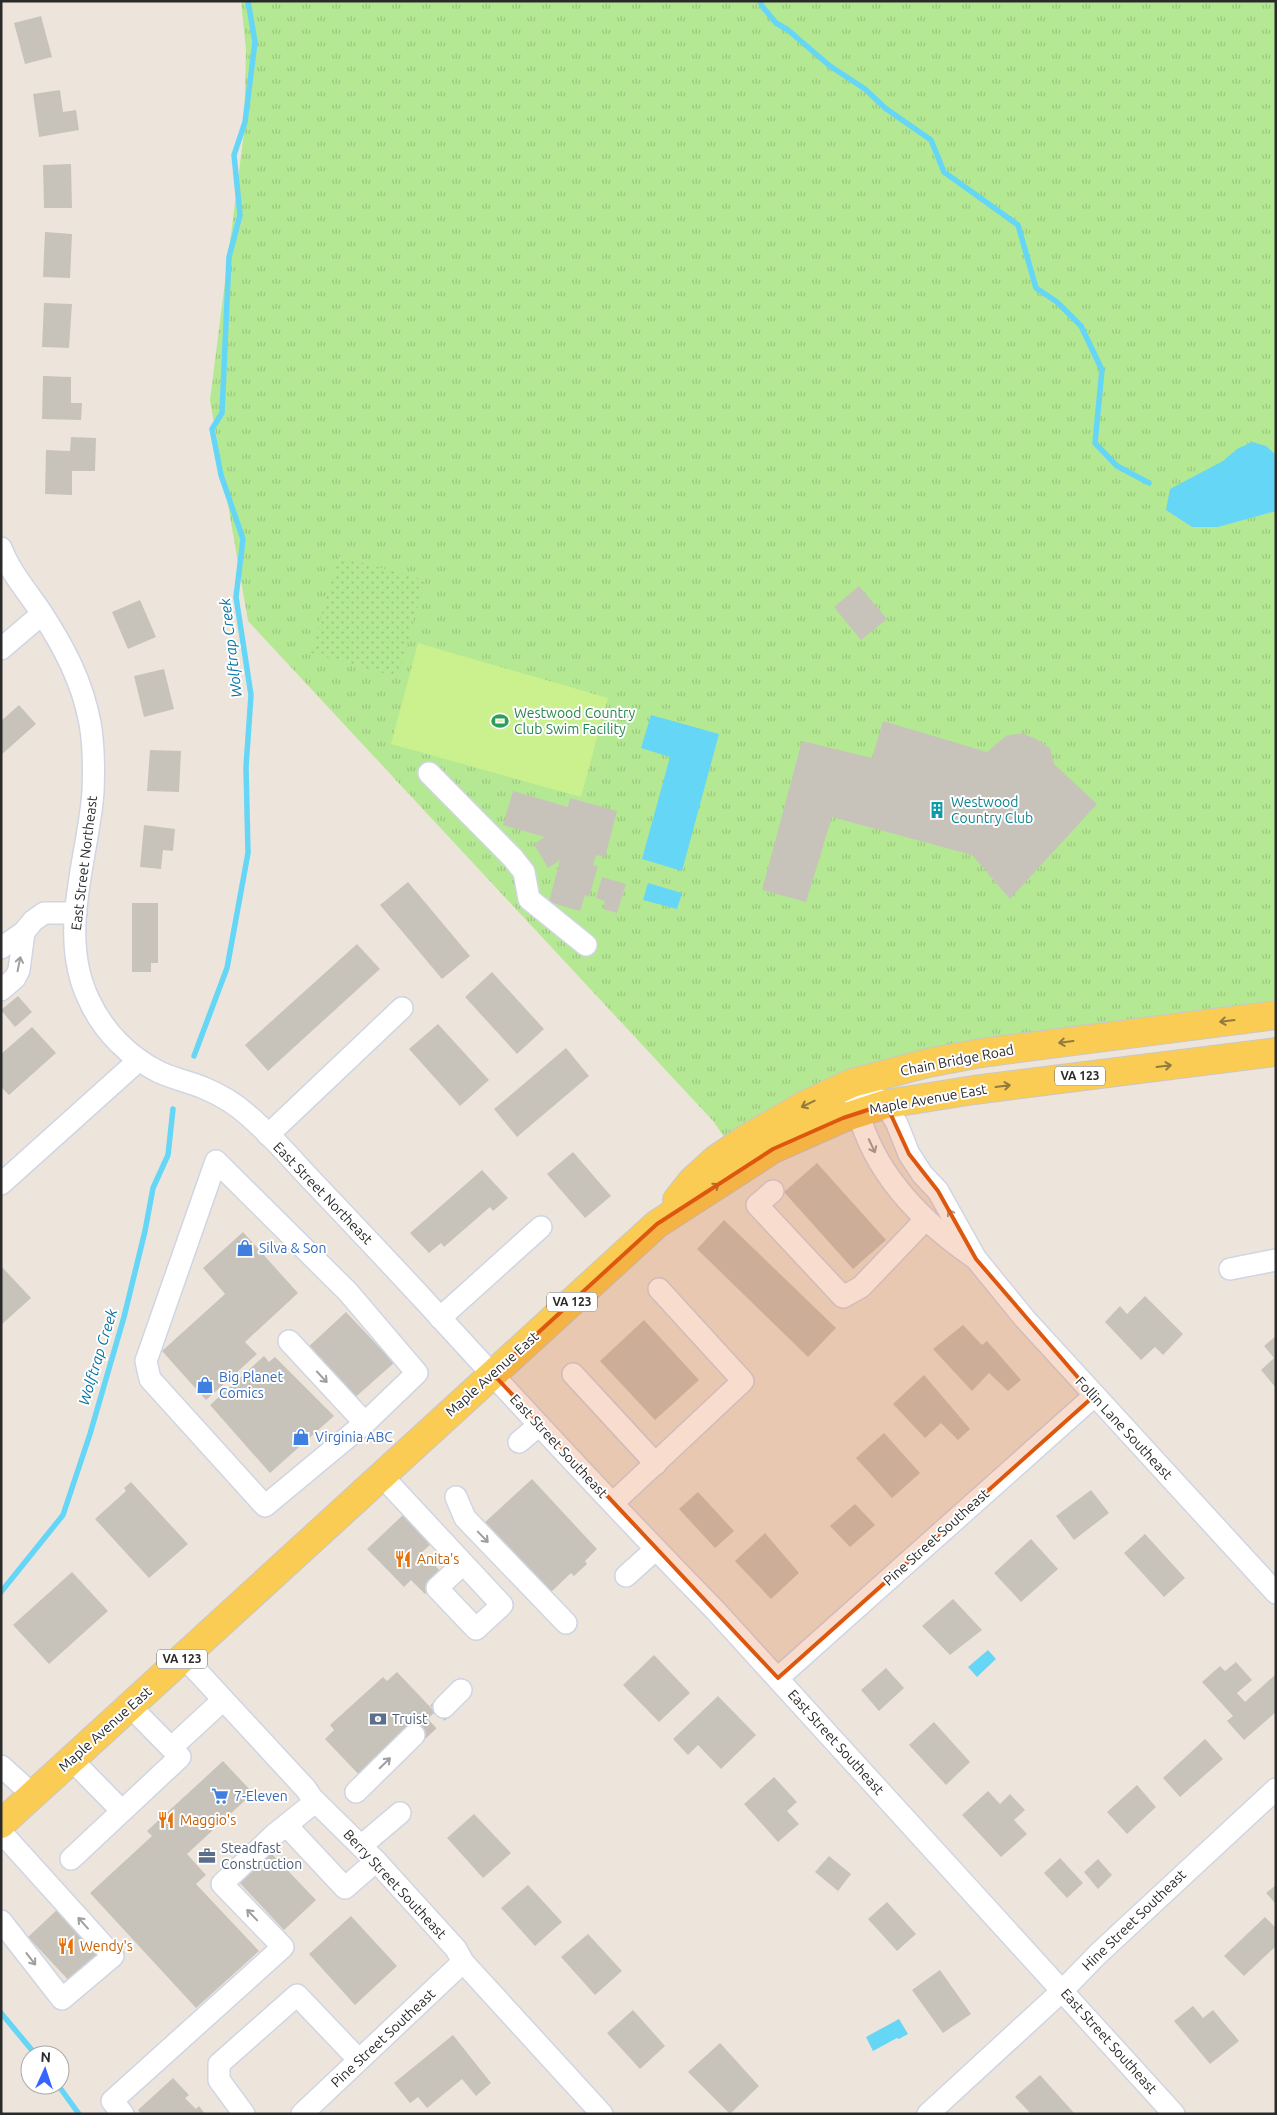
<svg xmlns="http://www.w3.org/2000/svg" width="1277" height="2115" viewBox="0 0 1277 2115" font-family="Ubuntu,sans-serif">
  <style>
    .grass { fill: url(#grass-tufts) }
    .park { fill: url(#park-dots) }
    .pitch { fill: #cbf08e }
    .water { fill: #66d6f7 }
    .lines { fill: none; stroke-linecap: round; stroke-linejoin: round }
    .stream { stroke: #66d6f7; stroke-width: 5.5 }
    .building { fill: #c8c3ba }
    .minor-tunnel { stroke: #c6c0b8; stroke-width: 21; stroke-dasharray: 21 11; stroke-linecap: butt }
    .minor-casing { stroke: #d0d5e4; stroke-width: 24 }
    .major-casing { stroke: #c8c8c8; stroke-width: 30 }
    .minor { stroke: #fff; stroke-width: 21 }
    .major { stroke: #facc53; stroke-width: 28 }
    .oneway { stroke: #9f9f9f }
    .oneway2 { stroke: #927b3e }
    .marked { fill: #de570e; fill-opacity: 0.2; stroke: #de570e; stroke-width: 4; stroke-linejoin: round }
    .labels { text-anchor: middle; stroke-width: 4; stroke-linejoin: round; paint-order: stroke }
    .shield { fill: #fff; stroke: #6a6a6a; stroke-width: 1 }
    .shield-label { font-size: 12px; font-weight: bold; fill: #2a2a2a }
    .leisure-label { font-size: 14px; fill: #27864d; stroke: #fff; text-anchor: start }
    .culture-label { font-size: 14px; fill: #0d838f; stroke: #fff; text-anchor: start }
    .street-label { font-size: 14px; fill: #2a2a2a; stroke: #fff }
    .shop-label { font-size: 14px; fill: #366cbe; stroke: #fff; text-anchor: start }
    .food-label { font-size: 14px; fill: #c56008; stroke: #fff; text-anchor: start }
    .service-label { font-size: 14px; fill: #4e5e75; stroke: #fff; text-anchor: start }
    .water-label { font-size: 15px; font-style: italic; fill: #0474a4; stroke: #fff }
  </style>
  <defs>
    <pattern id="grass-tufts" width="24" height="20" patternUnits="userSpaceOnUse" patternTransform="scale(1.25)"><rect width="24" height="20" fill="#b4e893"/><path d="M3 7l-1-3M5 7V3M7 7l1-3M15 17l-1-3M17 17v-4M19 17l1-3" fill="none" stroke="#9bc77f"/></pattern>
    <pattern id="park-dots" width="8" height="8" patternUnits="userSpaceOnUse" patternTransform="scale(1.25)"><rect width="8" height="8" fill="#b4e893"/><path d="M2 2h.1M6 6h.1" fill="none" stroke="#9bc77f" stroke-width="1.8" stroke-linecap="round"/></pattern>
  </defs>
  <rect width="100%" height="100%" fill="#ede5db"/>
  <path class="grass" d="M241,1H1276V1015L852,1083L732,1149L714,1122L248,621L210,400L244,132L246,50Z"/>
  <path class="park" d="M338,556L425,580L398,677L311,653Z"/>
  <path class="pitch" d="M418,643L608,698L581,797L391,744Z"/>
  <g class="water">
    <path d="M1252,442L1266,446L1276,455V511L1218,527H1192L1166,510L1170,489L1223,461L1237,449Z"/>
    <path d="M651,715L719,734L682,871L642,859L670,757L641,748Z"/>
    <path d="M648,883L682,893L677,909L643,900Z"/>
    <path d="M988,1650L996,1659L977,1677L968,1667Z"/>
    <path d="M899,2019L908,2034L899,2039L897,2038L873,2051L866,2037Z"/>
  </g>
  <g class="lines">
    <g class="stream">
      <path d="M760,1L762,6L776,23L788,30L830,66L865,89L885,108L931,140L944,172L1018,225L1036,288L1057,302L1081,326L1102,370L1095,443L1117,466L1149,483"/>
      <path d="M194,1056L227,968L248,853L246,767L251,695L236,597L243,539L221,475L212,429L222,413L229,257L240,215L234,155L245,122L255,42L248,1"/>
      <path d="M1,1592L63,1515L90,1434L124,1317L145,1231L153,1188L168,1155L173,1109"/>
      <path d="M1,2013L36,2055"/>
      <path d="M58,2085L79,2114"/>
    </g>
  </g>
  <g class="building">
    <path d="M41,16L52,57L25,64L14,23Z"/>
    <path d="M60,90L63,112L76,110L79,130L39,137L33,94Z"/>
    <path d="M71,164L72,208H44L43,165Z"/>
    <path d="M45,232L72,234L70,278L43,277Z"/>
    <path d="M44,303L72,304L69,348L42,347Z"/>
    <path d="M43,376L71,377V403H82L81,420L42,419Z"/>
    <path d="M71,437L96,438L95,471H72V495L45,494L46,450L70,451Z"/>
    <path d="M859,586L887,619L861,640L834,607Z"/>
    <path d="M140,600L156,637L128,649L112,612Z"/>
    <path d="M164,669L174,709L144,717L134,676Z"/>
    <path d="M19,705L36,724L1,755V721Z"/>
    <path d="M883,721L987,752L1006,736L1022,733L1036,739L1050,748L1054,764L1097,804L1010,899L972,855L832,817L806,902L762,890L802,741L872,758Z"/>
    <path d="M150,750L181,751L179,792L147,791Z"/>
    <path d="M513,791L568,807L570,798L617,811L605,857L596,855L593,865L598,866L589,897L585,895L580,911L549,902L560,860L548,868L534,844L545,837L503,825Z"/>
    <path d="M144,825L175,829L173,851L163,850L161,869L140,867Z"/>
    <path d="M602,877L626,884L617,913L603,909L605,901L596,898Z"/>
    <path d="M408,882L470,956L442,979L380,905Z"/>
    <path d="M132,903H158V963H151V972H132Z"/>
    <path d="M357,944L380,969L268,1071L245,1045Z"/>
    <path d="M492,972L544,1029L517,1054L465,997Z"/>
    <path d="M18,996L32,1012L15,1027L1,1010Z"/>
    <path d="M438,1024L489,1080L460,1106L409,1049Z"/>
    <path d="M32,1027L56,1053L9,1095L1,1087V1054Z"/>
    <path d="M566,1048L589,1076L517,1137L494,1109Z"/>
    <path d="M573,1152L611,1196L585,1218L547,1174Z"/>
    <path d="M817,1163L886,1240L853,1269L784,1192Z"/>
    <path d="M482,1170L508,1198L493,1211L490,1207L444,1247L441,1243L429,1253L410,1233Z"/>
    <path d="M724,1220L836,1328L808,1357L697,1249Z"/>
    <path d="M243,1232L298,1293L245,1342L257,1354L206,1400L162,1351L225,1294L203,1268Z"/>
    <path d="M1,1266L31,1298L1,1325Z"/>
    <path d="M1145,1296L1183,1334L1163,1355L1155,1347L1141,1360L1105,1322L1120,1306L1127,1314Z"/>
    <path d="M346,1312L394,1363L351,1401L305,1350Z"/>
    <path d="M644,1320L699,1380L655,1420L600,1361Z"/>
    <path d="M963,1325L982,1345L987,1341L1021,1380L1008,1391L989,1373L972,1391L933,1349Z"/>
    <path d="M1276,1336V1388L1261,1370L1274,1358L1264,1346Z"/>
    <path d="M264,1356L269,1362L275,1357L334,1416L270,1473L210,1405Z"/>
    <path d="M924,1375L970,1429L958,1440L941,1423L925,1438L893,1404Z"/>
    <path d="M884,1433L920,1473L892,1498L856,1458Z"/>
    <path d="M532,1479L597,1549L585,1561L587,1564L574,1576L571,1573L549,1594L483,1524Z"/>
    <path d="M131,1482L188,1544L149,1578L95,1519L126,1491L124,1488Z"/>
    <path d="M1091,1490L1109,1513L1074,1540L1056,1516Z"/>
    <path d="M698,1492L734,1531L715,1548L679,1509Z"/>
    <path d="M855,1504L875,1525L850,1547L830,1526Z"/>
    <path d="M403,1515L431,1544L422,1552L444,1575L425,1594L411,1580L404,1587L367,1549Z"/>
    <path d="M765,1533L799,1573L771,1599L735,1561Z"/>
    <path d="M1145,1534L1185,1578L1164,1597L1124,1553Z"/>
    <path d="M1031,1539L1058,1569L1021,1602L994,1573Z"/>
    <path d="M72,1572L108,1611L49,1664L13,1625Z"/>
    <path d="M953,1599L982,1630L950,1655L922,1626Z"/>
    <path d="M654,1655L690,1693L659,1722L623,1685Z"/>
    <path d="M1236,1662L1252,1680L1237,1693L1245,1702L1276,1674V1712L1244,1740L1227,1721L1233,1716L1202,1682L1220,1666L1225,1671Z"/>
    <path d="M886,1668L904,1688L879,1711L861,1690Z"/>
    <path d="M397,1672L435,1712L363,1779L325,1739L334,1730L330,1725L383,1677L387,1681Z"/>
    <path d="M718,1696L756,1735L721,1769L698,1745L688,1755L673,1739Z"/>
    <path d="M934,1722L970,1762L946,1785L909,1745Z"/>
    <path d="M1205,1739L1223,1759L1180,1797L1163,1778Z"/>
    <path d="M223,1761L253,1793L187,1854L206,1875L196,1884L259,1951L196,2008L90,1893L152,1836L147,1831Z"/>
    <path d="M774,1777L797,1802L787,1811L799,1824L778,1842L744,1804Z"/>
    <path d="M1137,1785L1156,1807L1127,1834L1107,1812Z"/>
    <path d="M988,1791L1000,1804L1010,1794L1025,1810L1014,1820L1027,1834L1001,1857L962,1815Z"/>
    <path d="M474,1814L511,1853L483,1878L447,1838Z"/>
    <path d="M271,1853L316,1900L284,1930L239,1882Z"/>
    <path d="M829,1856L851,1874L838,1891L815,1872Z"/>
    <path d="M1060,1858L1083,1883L1067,1898L1044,1873Z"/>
    <path d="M1098,1859L1112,1875L1098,1889L1084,1872Z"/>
    <path d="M528,1885L562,1922L535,1946L501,1908Z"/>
    <path d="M1276,1885V1904L1266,1893Z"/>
    <path d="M887,1902L916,1934L897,1951L868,1919Z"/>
    <path d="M60,1907L105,1955L73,1985L28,1937Z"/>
    <path d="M351,1916L397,1966L355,2005L309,1954Z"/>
    <path d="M1265,1917L1276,1928V1946L1244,1976L1224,1956Z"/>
    <path d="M588,1934L622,1971L595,1995L561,1957Z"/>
    <path d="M940,1970L971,2014L943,2033L912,1990Z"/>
    <path d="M1193,2006L1203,2018L1213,2010L1239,2041L1210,2064L1174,2021Z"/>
    <path d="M633,2010L665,2046L640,2069L607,2033Z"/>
    <path d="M453,2035L491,2083L476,2096L462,2079L427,2108L418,2097L410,2103L394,2083Z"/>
    <path d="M720,2043L759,2086L730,2114L688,2072Z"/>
    <path d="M1040,2075L1075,2114H1031L1015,2097Z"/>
    <path d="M173,2078L189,2095L185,2098L196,2109L199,2106L205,2114H141L138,2110Z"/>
  </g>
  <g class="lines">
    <path class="minor-tunnel" d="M414,1735L444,1707"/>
    <g class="minor-casing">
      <g id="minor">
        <path d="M1,548C10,572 27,591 41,612C64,647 82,681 90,723C94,746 94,769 93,792C88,860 57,934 89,1000C103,1031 129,1057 159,1072C174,1079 190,1082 204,1088C221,1095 237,1105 250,1117C274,1138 295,1163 317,1186C353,1224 389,1262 425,1301C520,1405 616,1509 715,1610L1174,2114"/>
        <path d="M1,649L42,614"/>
        <path d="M429,773L513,858L524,872L529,899L586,945"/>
        <path d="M1,948L24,932"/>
        <path d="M1,990L15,978L19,970L24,932L33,921L44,913H76"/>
        <path d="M852,1083L886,1104L897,1124L909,1154L922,1174L938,1191L976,1259L1025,1319L1276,1593"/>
        <path d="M855,1098C868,1166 917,1218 972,1256"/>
        <path d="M268,1135L402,1008"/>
        <path d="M216,1161L348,1292L417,1373L365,1423L265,1506L150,1379L146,1361Z"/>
        <path d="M1,1184L139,1060"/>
        <path d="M773,1191L757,1205L843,1297L861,1287L926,1219"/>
        <path d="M1230,1269L1276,1260"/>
        <path d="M440,1318L541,1227"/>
        <path d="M289,1341L365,1423"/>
        <path d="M573,1374L656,1464"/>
        <path d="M519,1442L539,1425"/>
        <path d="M382,1476L502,1605L476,1629L437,1588L463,1564"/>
        <path d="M456,1497L465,1518L566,1623"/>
        <path d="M613,1503L743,1381L659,1289"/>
        <path d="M626,1576L656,1549"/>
        <path d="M184,1657L306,1789L312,1798L376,1861L456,1949L463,1962L602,2114"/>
        <path d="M778,1678L1094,1396"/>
        <path d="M444,1707L461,1690"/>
        <path d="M171,1748L223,1700"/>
        <path d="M72,1760L122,1811"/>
        <path d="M1,1766L33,1795"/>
        <path d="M356,1792L414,1735"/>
        <path d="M287,1826L345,1888L376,1861"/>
        <path d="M1,1832L113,1956L62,1999L1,1921"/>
        <path d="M361,1846L400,1813"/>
        <path d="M71,1859L180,1757L130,1706"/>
        <path d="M123,2114L112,2101L283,1947L222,1884L275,1834L315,1802"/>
        <path d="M244,2114L219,2080V2064L297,1995L359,2060"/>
        <path d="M302,2114L463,1962"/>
        <path d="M928,2114L1063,1990L1098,1954L1276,1789"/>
      </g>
    </g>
    <g class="major-casing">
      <g id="major">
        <path d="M677,1200L692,1181L715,1160L746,1139L805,1105L852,1083L928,1063L981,1053L1276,1015"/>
        <path d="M1,1824L657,1224L773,1149L843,1118L886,1104L974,1090L1276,1052"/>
      </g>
    </g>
    <use href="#minor" class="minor"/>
    <use href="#major" class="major"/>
  </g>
  <defs><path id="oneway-shaft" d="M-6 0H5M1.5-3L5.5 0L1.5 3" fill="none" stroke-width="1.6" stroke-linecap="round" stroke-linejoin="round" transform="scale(1.25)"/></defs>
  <g class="oneway">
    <use href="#oneway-shaft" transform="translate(19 964) rotate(-79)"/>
    <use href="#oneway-shaft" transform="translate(872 1146) rotate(65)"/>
    <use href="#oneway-shaft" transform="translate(952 1216) rotate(-119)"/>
    <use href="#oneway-shaft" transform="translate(322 1377) rotate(47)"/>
    <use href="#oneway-shaft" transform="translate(483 1537) rotate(46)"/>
    <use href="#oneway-shaft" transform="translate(385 1763) rotate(-44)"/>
    <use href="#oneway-shaft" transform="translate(252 1915) rotate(-134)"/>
    <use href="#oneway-shaft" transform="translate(83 1923) rotate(-132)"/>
    <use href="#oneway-shaft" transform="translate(31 1959) rotate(52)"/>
  </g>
  <g class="oneway2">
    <use href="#oneway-shaft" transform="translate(1227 1021) rotate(173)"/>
    <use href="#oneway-shaft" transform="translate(1066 1042) rotate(173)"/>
    <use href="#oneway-shaft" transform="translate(1164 1066) rotate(-7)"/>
    <use href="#oneway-shaft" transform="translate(1003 1086) rotate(-7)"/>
    <use href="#oneway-shaft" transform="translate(808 1104) rotate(154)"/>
    <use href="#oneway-shaft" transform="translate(713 1188) rotate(-35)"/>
  </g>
  <path class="marked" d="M886,1104L909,1154L938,1191L976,1259L1094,1396L778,1678L493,1374L657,1224L773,1149L843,1118Z"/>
  <defs>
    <g id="stadium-bare" transform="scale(1.35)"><path d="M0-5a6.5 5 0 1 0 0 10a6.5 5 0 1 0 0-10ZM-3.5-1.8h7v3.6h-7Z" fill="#2e9e5b" stroke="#fff" stroke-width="2.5" paint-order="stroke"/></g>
    <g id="building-bare" transform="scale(1.35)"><path d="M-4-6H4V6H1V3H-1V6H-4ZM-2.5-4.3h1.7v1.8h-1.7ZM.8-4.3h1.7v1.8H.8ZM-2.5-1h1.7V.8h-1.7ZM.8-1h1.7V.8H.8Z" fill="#0f9aa8" stroke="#fff" stroke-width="2.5" paint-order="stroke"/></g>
    <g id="shop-bare" transform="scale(1.35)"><path d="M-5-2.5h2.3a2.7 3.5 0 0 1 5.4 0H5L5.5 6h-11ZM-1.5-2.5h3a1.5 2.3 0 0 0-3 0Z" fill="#3f7fe0" stroke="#fff" stroke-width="2.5" paint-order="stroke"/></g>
    <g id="restaurant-bare" transform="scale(1.35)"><path d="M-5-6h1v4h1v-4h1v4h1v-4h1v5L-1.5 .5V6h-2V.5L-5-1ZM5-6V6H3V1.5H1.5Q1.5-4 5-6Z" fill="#e8710a" stroke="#fff" stroke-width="2.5" paint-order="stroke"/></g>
    <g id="bank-bare" transform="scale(1.35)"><path d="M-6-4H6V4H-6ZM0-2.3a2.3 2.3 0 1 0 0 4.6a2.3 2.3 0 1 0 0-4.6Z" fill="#5c6f8a" stroke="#fff" stroke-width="2.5" paint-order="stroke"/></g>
    <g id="supermarket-bare" transform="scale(1.35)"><path d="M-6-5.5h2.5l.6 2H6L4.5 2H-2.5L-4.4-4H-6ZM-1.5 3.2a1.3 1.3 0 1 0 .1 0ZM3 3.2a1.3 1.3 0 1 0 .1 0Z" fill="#3f7fe0" stroke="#fff" stroke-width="2.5" paint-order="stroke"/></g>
    <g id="office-bare" transform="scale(1.35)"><path d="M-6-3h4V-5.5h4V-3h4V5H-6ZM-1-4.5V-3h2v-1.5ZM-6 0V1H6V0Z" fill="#5c6f8a" stroke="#fff" stroke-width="2.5" paint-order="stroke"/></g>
  </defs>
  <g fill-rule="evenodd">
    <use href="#stadium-bare" x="500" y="721"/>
    <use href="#building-bare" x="937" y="810"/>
    <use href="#shop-bare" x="245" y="1248"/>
    <use href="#shop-bare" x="205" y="1385"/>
    <use href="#shop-bare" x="301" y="1437"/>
    <use href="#restaurant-bare" x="403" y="1559"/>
    <use href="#bank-bare" x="378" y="1719"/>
    <use href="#supermarket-bare" x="220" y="1796"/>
    <use href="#restaurant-bare" x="166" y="1820"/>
    <use href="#office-bare" x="207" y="1856"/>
    <use href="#restaurant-bare" x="66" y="1946"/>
  </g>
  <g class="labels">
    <g class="shield">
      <rect x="1055" y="1066.5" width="50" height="19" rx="4"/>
      <rect x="547" y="1292.5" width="50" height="19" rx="4"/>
      <rect x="157" y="1649.5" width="50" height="19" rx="4"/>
    </g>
    <g class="shield-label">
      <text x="1080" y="1080">VA 123</text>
      <text x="572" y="1306">VA 123</text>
      <text x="182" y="1663">VA 123</text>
    </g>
    <g class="leisure-label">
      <text x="514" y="718">Westwood Country<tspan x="514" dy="16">Club Swim Facility</tspan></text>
    </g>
    <g class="culture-label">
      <text x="951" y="807">Westwood<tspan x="951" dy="16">Country Club</tspan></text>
    </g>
    <g class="street-label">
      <text transform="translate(84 863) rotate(-83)" y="5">East Street Northeast</text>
      <text transform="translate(957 1060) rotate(-11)" y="5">Chain Bridge Road</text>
      <text transform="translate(928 1099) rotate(-10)" y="5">Maple Avenue East</text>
      <text transform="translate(323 1193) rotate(46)" y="5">East Street Northeast</text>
      <text transform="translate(492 1374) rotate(-42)" y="5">Maple Avenue East</text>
      <text transform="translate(1124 1428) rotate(47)" y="5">Follin Lane Southeast</text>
      <text transform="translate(559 1446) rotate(47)" y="5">East Street Southeast</text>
      <text transform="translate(936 1537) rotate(-42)" y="5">Pine Street Southeast</text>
      <text transform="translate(105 1729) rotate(-42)" y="5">Maple Avenue East</text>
      <text transform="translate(836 1742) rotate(48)" y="5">East Street Southeast</text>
      <text transform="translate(395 1884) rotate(47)" y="5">Berry Street Southeast</text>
      <text transform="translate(1134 1920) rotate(-44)" y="5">Hine Street Southeast</text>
      <text transform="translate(383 2038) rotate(-43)" y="5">Pine Street Southeast</text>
      <text transform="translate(1109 2041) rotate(48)" y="5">East Street Southeast</text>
    </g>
    <g class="shop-label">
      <text x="259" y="1253">Silva &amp; Son</text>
      <text x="219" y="1382">Big Planet<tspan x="219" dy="16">Comics</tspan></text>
      <text x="315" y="1442">Virginia ABC</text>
      <text x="234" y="1801">7-Eleven</text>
    </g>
    <g class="food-label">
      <text x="417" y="1564">Anita's</text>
      <text x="180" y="1825">Maggio's</text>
      <text x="80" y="1951">Wendy's</text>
    </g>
    <g class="service-label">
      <text x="392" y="1724">Truist</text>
      <text x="221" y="1853">Steadfast<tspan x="221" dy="16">Construction</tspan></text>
    </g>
    <g class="water-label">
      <text transform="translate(231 648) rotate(-97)" y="5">Wolftrap Creek</text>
      <text transform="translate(98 1357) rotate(-73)" y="5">Wolftrap Creek</text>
    </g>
  </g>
  <rect width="1277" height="2115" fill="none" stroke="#2a2a2a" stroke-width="5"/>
  <g transform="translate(45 2070) rotate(3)"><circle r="24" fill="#ffffff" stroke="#aaaaaa"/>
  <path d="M0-4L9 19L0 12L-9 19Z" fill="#3664ff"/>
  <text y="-8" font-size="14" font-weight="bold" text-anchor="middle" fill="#2a2a2a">N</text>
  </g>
</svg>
